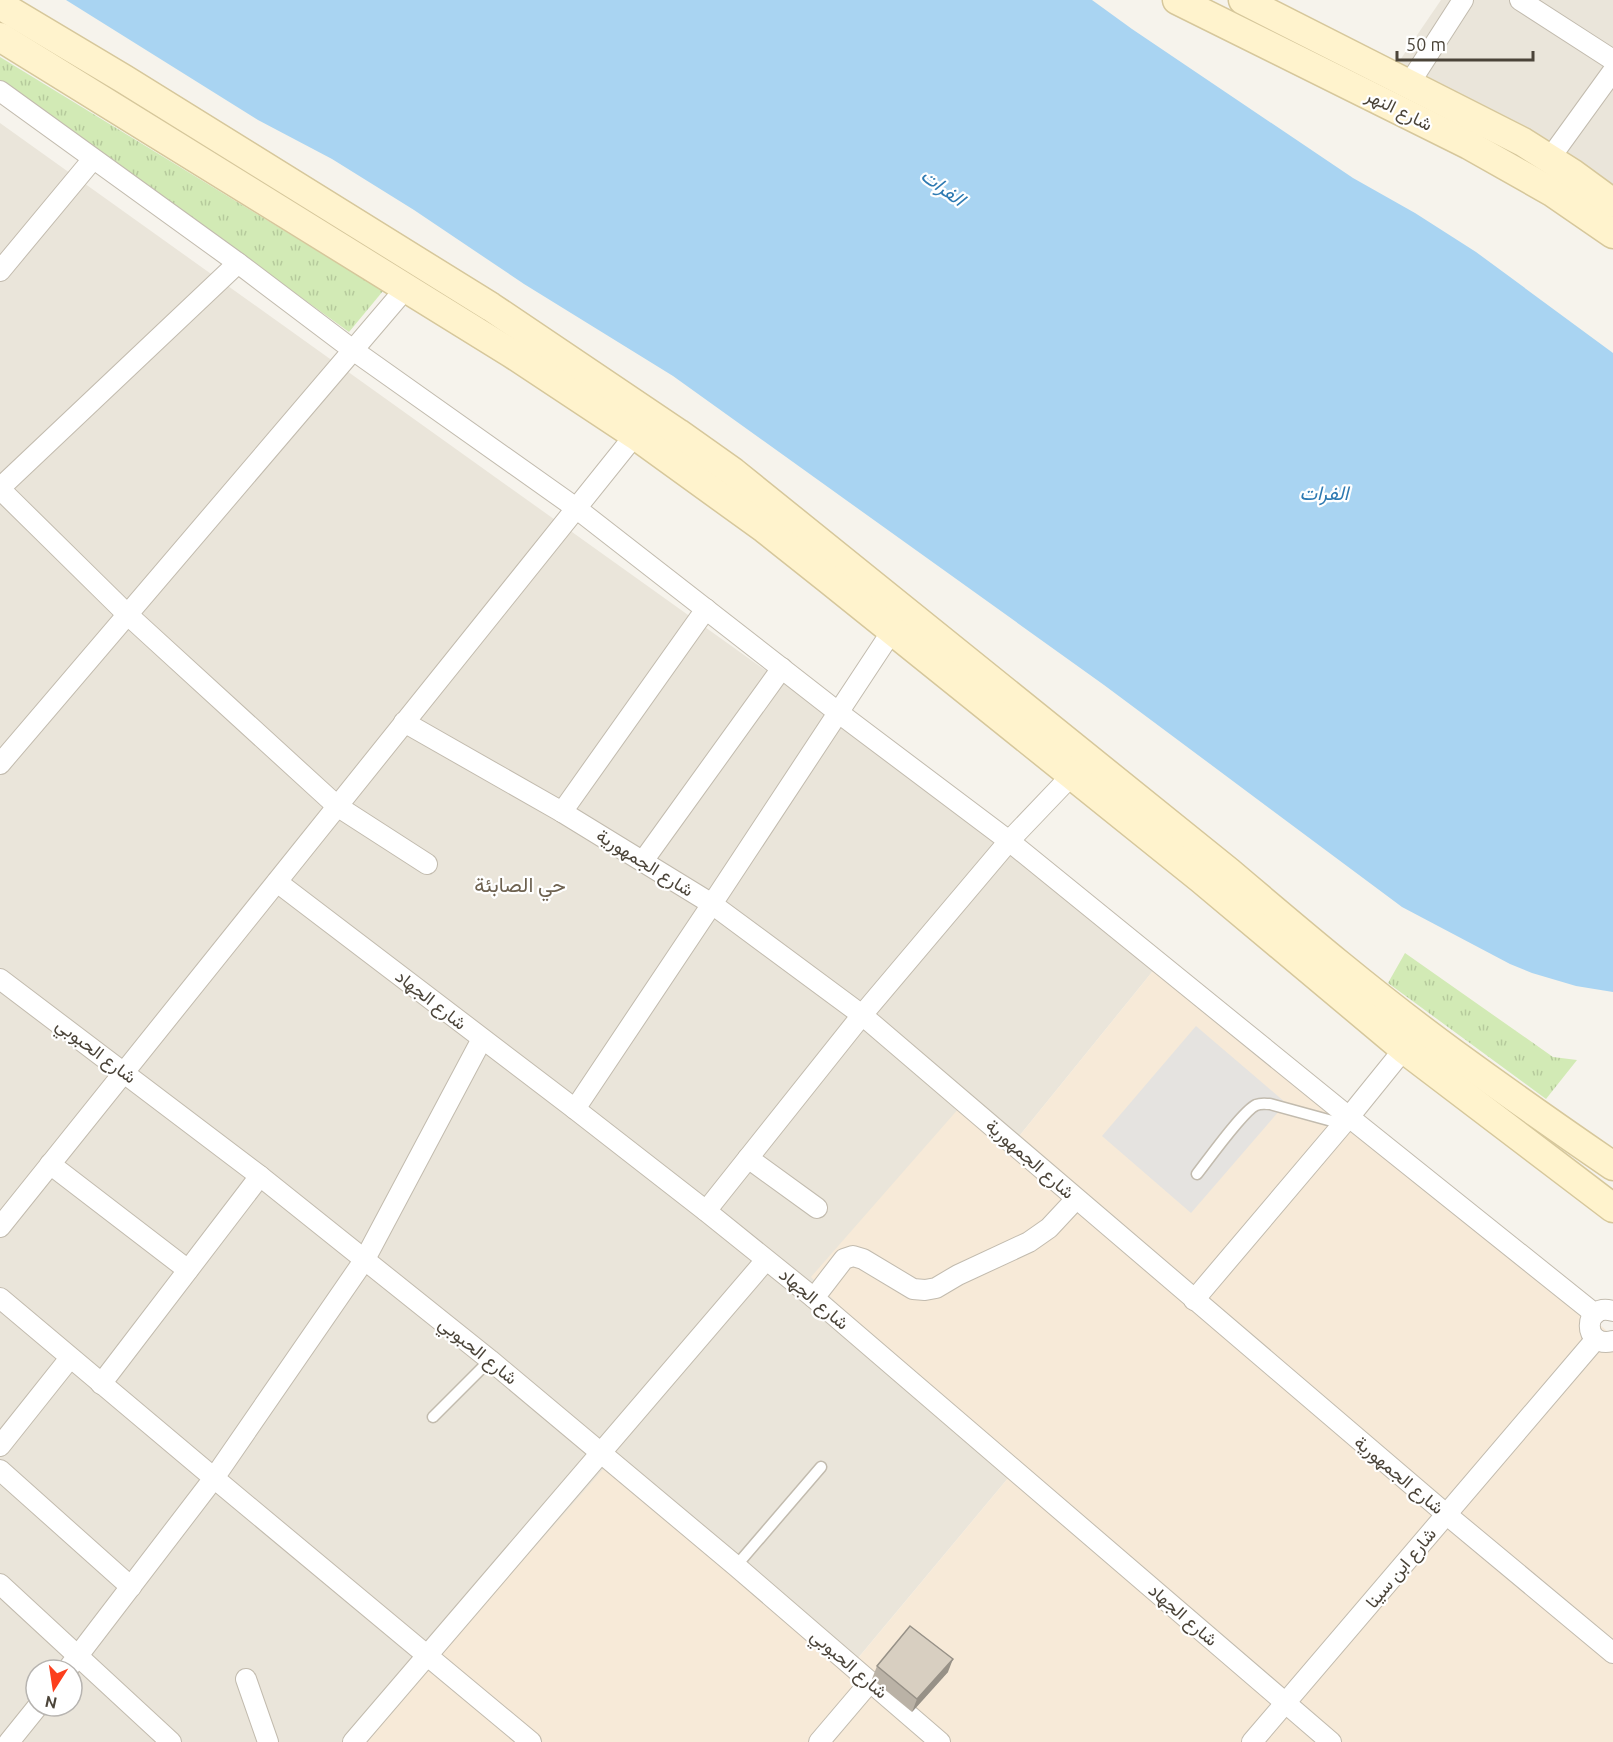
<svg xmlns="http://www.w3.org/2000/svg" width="1613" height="1742" viewBox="0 0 1613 1742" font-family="Ubuntu,Vazirmatn,sans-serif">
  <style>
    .residential { fill: #eae5da; fill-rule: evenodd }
    .commercial { fill: #f7ead8 }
    .grass { fill: url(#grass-tufts) }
    .parking { fill: #e5e3e0 }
    .water { fill: #a9d4f2 }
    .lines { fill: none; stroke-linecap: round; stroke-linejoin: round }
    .lane-casing { stroke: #c2bbae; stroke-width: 13 }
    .street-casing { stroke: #c2bbae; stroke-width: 22 }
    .secondary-casing { stroke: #d6c79b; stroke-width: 31 }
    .lane { stroke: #fff; stroke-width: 10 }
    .street { stroke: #fff; stroke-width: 20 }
    .secondary { stroke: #fff3cd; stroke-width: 28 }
    .wall { fill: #bab2a6 }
    .shaded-wall { fill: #979187 }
    .building { fill: #d8cfc1; stroke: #979187; stroke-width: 1.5 }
    .labels { text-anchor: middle; stroke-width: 4.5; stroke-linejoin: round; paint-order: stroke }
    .street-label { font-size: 18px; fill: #4b4439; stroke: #fff }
    .water-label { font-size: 20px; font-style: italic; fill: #2e7ab2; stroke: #fff }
    .quarter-label { font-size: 21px; fill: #6e6250; stroke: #fff }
  </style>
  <defs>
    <pattern id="grass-tufts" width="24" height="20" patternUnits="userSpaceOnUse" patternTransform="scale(1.5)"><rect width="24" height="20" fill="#d2eab5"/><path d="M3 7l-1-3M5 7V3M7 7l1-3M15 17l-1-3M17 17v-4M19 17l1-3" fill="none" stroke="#b6ca9c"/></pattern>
  </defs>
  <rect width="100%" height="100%" fill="#f6f3ec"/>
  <g class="residential">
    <path d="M1441,0H1613V206L1398,63Z"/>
    <path d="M0,123L1165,956L1016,1140L1009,1477L848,1670L363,1742H0ZM36,1670H72V1706H36Z"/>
  </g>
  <path class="commercial" d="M1165,956L1613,1336V1742H363L613,1458L849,1669L1009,1477L811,1277L967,1099L1016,1140Z"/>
  <g class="grass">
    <path d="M0,57L383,291L349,332L0,80Z"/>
    <path d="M1405,953L1553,1057L1577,1060L1546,1099L1388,983Z"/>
  </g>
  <path class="parking" d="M1196,1026L1286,1103L1191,1213L1102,1136Z"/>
  <path class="water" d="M66,0H1092L1132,29L1353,178L1415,213L1476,252L1613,353V992L1576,986L1532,973L1510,964L1402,907L1104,685L673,376L524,284L414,210L332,159L258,120Z"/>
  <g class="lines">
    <g class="lane-casing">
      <g id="lane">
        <path d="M1197,1174C1208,1160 1243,1111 1256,1105C1261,1103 1266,1104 1270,1104L1343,1124"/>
        <path d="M433,1417L490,1360"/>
        <path d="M736,1566L821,1467"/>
      </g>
    </g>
    <g class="street-casing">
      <g id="street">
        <path d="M1520,0L1613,60"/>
        <path d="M1409,84L1463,0"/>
        <path d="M0,91L238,263L353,350L576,508L839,713L1009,841L1349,1117L1595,1314"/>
        <path d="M1550,158L1613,71"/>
        <path d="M0,271L93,159"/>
        <path d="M0,488L238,263"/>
        <path d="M0,489L128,615L337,806L427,864"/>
        <path d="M404,722L562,812L712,904L862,1015L1446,1514L1613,1653"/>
        <path d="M0,764L406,288"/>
        <path d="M562,812L706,609"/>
        <path d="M643,861L782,668"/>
        <path d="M277,882L575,1109L706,1211L814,1298L1331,1742"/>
        <path d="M0,979L260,1176L490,1360L736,1566L940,1742"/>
        <path d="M575,1109L712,904L892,631"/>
        <path d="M748,1158L817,1208"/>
        <path d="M50,1164L188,1270"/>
        <path d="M706,1211L862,1015L1009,841L1072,775"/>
        <path d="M0,1227L635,435"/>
        <path d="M0,1298L214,1478L531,1742"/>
        <path d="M814,1298L844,1259L853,1256L863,1259L913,1289L925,1290L936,1288L958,1275L1029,1242L1049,1228L1076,1199"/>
        <path d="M1194,1300L1349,1117L1404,1049"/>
        <path d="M1613,1311C1582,1302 1582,1349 1613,1341"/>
        <path d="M101,1384L260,1176"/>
        <path d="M0,1446L70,1358"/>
        <path d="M0,1470L131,1587"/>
        <path d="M0,1584L171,1742"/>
        <path d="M67,1670L214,1478L365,1259L482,1039"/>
        <path d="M246,1679L268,1742"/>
        <path d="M9,1742L38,1706"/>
        <path d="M353,1742L766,1260"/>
        <path d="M819,1742L870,1682"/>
        <path d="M1252,1742L1596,1339"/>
      </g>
    </g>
    <g class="secondary-casing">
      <g id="secondary">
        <path d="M1177,0L1469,145L1552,192L1613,234"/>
        <path d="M1243,0L1523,142L1572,173L1613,203"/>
        <path d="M0,5L124,79L491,307L678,433L733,472L1229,872C1302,934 1375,996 1453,1053C1505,1091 1559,1129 1613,1166"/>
        <path d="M0,37L511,353L635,435L765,529L828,579L1201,879L1404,1049L1613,1208"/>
      </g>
    </g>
    <use href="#lane" class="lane"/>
    <use href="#street" class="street"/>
    <use href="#secondary" class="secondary"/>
  </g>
  <path class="wall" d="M877,1666L948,1672L912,1712L872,1679Z"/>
  <path class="shaded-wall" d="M953,1659L948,1672L912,1712L917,1699Z"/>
  <path class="building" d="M910,1626L953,1659L917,1699L877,1666Z"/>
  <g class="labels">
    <g class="street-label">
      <text transform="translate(1399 110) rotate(26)" y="6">شارع النهر</text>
      <text transform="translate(645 863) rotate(32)" y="6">شارع الجمهورية</text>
      <text transform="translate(431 1000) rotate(38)" y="6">شارع الجهاد</text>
      <text transform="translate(96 1051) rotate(37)" y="6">شارع الحبوبي</text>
      <text transform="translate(1030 1159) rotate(41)" y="6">شارع الجمهورية</text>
      <text transform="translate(814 1299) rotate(40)" y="6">شارع الجهاد</text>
      <text transform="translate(478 1351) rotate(39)" y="6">شارع الحبوبي</text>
      <text transform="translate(1399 1475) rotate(40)" y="6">شارع الجمهورية</text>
      <text transform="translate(1401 1568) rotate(-50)" y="6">شارع ابن سينا</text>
      <text transform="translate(1183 1615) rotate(41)" y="6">شارع الجهاد</text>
      <text transform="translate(849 1664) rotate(41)" y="6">شارع الحبوبي</text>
    </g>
    <g class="water-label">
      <text transform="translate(943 187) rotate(36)" y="7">الفرات</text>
      <text x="1324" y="500">الفرات</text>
    </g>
    <g class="quarter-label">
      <text x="520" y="892">حي الصابئة</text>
    </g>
  </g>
  <g transform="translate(54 1688) rotate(192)"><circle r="28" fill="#ffffff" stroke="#b7b4b0" stroke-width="1.5"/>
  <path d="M0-4.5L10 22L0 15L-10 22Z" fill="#fc3f1d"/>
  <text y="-9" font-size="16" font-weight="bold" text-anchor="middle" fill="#4b4439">N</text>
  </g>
  <path d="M1397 51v9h136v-9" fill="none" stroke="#4b4439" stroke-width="3"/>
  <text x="1406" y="51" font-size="18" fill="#4b4439" stroke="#ffffff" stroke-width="4.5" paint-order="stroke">50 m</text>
</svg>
